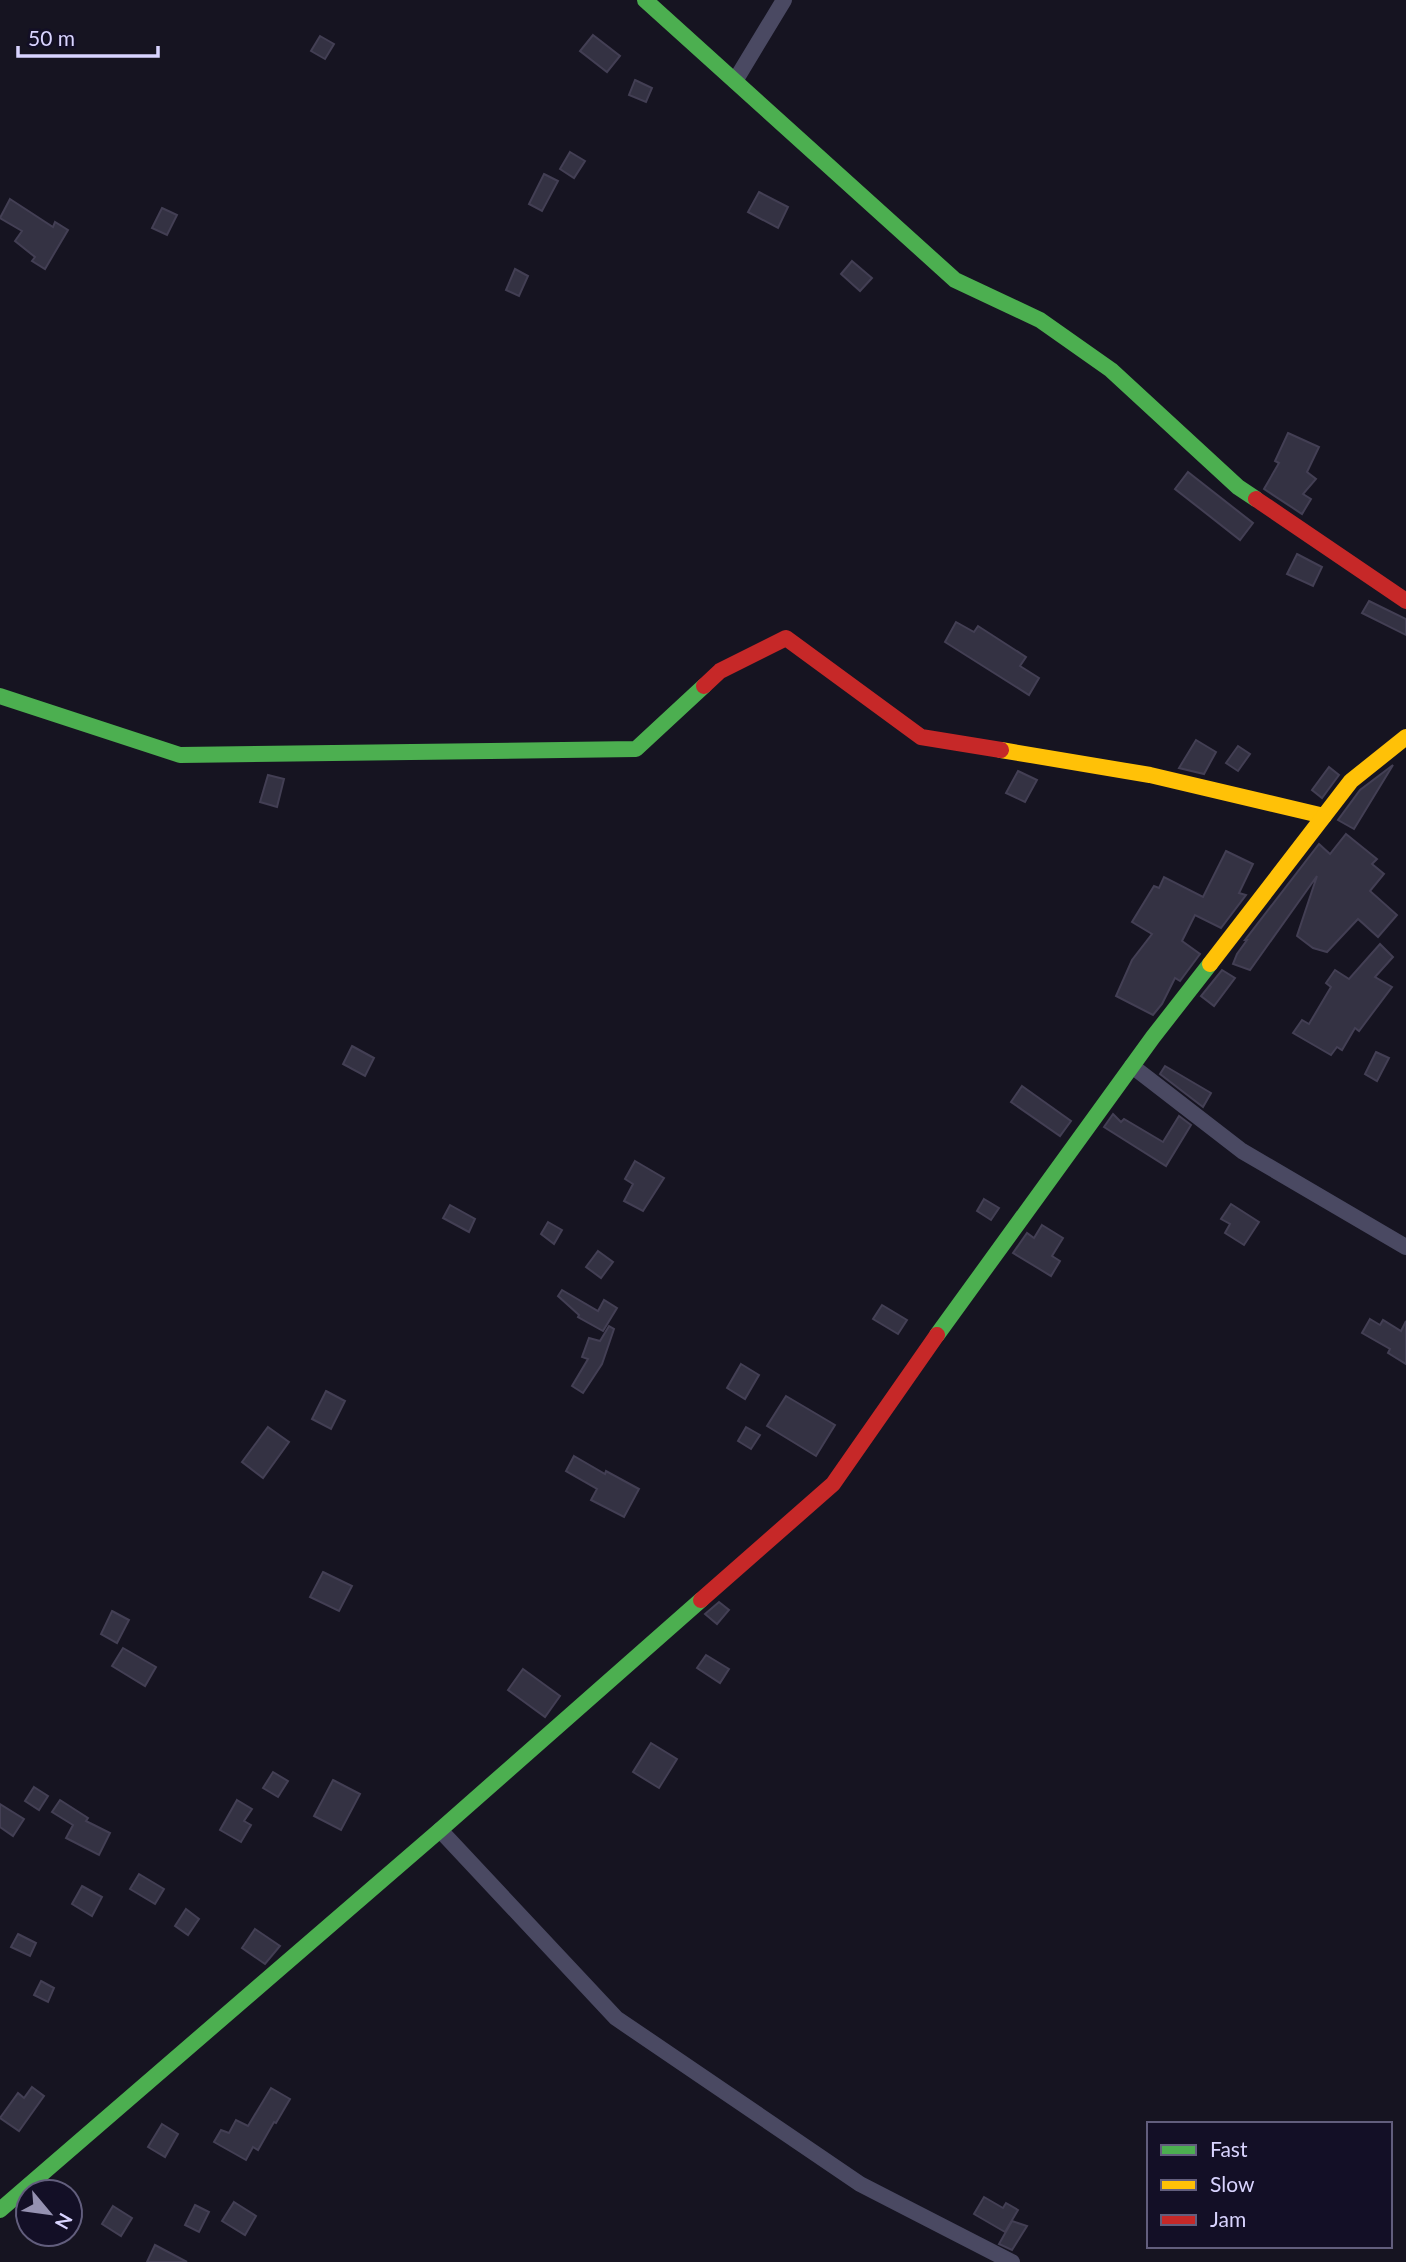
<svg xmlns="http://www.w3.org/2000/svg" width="1406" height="2262" viewBox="0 0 1406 2262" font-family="Lato,sans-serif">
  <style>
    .building { fill: #343243; stroke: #433f54; stroke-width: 2 }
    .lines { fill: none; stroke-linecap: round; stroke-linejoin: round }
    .street { stroke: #4a4962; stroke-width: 16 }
    .fast { stroke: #4caf50; stroke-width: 16 }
    .slow { stroke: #ffc107; stroke-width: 16 }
    .jam { stroke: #c62828; stroke-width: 16 }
  </style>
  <rect width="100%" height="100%" fill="#161421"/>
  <g class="building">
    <path d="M593,35L620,56L607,72L580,51Z"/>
    <path d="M320,36L334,44L325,59L311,51Z"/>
    <path d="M635,80L652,88L646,102L629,95Z"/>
    <path d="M570,152L585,161L574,178L560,169Z"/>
    <path d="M544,174L558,181L542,211L529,204Z"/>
    <path d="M759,192L788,207L778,228L748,212Z"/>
    <path d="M10,199L53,227L55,222L68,230L45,269L32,261L35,257L15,241L22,231L0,218Z"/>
    <path d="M162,208L177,215L167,235L152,228Z"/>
    <path d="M852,261L872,278L860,291L841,274Z"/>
    <path d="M515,269L528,276L519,296L506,290Z"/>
    <path d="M1288,433L1319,447L1307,472L1316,479L1303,494L1311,499L1302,514L1264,489L1279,463L1275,461Z"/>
    <path d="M1188,472L1253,523L1240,540L1175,489Z"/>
    <path d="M1297,554L1322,567L1313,586L1287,574Z"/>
    <path d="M1369,601L1406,619V635L1362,613Z"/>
    <path d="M956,622L974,632L978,626L1026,657L1020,666L1039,678L1029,695L945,642Z"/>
    <path d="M1196,740L1216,752L1204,774L1179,768Z"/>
    <path d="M1238,746L1250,754L1238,771L1226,763Z"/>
    <path d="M1393,765L1354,829L1338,820L1360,790Z"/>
    <path d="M1329,767L1339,775L1322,798L1312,790Z"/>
    <path d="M1018,771L1037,780L1025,802L1006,793Z"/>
    <path d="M268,775L284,779L277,807L260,802Z"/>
    <path d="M1346,834L1377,859L1372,864L1384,874L1370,891L1397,915L1378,937L1358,919L1327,952L1313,948L1297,936L1317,876L1250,970L1233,964L1237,954L1247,940H1245L1319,844L1330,854Z"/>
    <path d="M1226,851L1253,864L1239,893L1246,895L1221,928L1195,915L1182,941L1200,954L1180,981L1175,978L1162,1004L1153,1015L1116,996L1132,960L1152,934L1132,922L1154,886L1159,888L1164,877L1203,897Z"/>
    <path d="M1380,944L1393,957L1375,977L1392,987L1359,1031L1355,1028L1342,1050L1337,1047L1331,1055L1293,1033L1302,1020L1309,1024L1331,987L1326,983L1335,970L1349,979Z"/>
    <path d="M1222,970L1235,978L1214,1006L1201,996Z"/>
    <path d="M352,1046L374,1058L365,1076L343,1064Z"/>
    <path d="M1376,1052L1389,1058L1377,1081L1365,1074Z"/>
    <path d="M1165,1066L1211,1093L1203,1107L1160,1074Z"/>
    <path d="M1022,1086L1071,1121L1060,1136L1011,1102Z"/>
    <path d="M1113,1114L1121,1122L1124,1119L1163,1142L1179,1116L1191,1125L1166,1166L1104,1127Z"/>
    <path d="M635,1161L664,1178L643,1211L624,1201L633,1184L625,1179Z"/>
    <path d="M984,1199L999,1208L991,1220L977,1211Z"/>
    <path d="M1231,1204L1259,1222L1244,1245L1225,1233L1230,1224L1221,1219Z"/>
    <path d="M450,1205L475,1219L469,1232L443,1218Z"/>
    <path d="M548,1222L562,1230L554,1244L541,1234Z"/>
    <path d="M1042,1225L1063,1238L1052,1256L1060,1261L1051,1276L1013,1253L1027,1233L1034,1238Z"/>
    <path d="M598,1251L613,1262L601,1278L586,1267Z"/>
    <path d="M562,1290L598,1311L604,1300L617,1308L603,1331L578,1317L579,1315L558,1296Z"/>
    <path d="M882,1305L907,1320L898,1334L873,1319Z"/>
    <path d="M1370,1319L1380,1325L1383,1320L1401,1331L1406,1321V1364L1388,1353L1390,1349L1362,1333Z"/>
    <path d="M609,1326L614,1329L602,1364L583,1393L572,1386L588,1359L582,1357L589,1338L600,1341Z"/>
    <path d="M741,1364L759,1375L745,1399L727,1388Z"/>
    <path d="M326,1391L345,1401L331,1429L312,1419Z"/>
    <path d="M786,1396L835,1425L816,1456L767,1426Z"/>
    <path d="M268,1427L289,1442L263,1478L242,1462Z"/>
    <path d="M746,1427L760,1435L751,1449L738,1441Z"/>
    <path d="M574,1456L605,1474L606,1471L639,1489L624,1517L591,1500L597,1489L566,1471Z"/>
    <path d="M323,1572L352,1586L339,1611L310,1597Z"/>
    <path d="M719,1602L729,1610L717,1624L705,1614Z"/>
    <path d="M112,1611L129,1620L117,1643L101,1634Z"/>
    <path d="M123,1648L156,1667L145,1686L112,1666Z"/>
    <path d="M706,1655L729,1669L720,1683L697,1668Z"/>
    <path d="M523,1669L560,1696L545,1717L508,1690Z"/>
    <path d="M651,1743L677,1759L659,1788L633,1772Z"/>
    <path d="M273,1772L288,1781L278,1797L263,1788Z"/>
    <path d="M333,1780L360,1794L341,1830L314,1816Z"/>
    <path d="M34,1787L48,1796L39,1810L25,1801Z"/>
    <path d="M60,1800L88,1818L86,1821L110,1833L99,1855L66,1838L73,1825L52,1812Z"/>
    <path d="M237,1800L252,1809L244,1821L251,1825L241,1842L220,1830Z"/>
    <path d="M0,1804L24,1819L13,1836L0,1827Z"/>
    <path d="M139,1874L164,1889L155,1904L130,1889Z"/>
    <path d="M82,1886L102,1897L92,1916L72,1904Z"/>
    <path d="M186,1909L199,1919L188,1935L175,1926Z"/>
    <path d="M255,1929L280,1946L265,1964L242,1948Z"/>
    <path d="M18,1934L36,1943L30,1956L11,1947Z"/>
    <path d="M41,1981L54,1988L48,2002L34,1995Z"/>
    <path d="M32,2087L44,2096L19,2131L0,2118L18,2093L24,2098Z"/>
    <path d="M271,2088L290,2099L276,2123L274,2122L258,2150L253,2147L246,2160L214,2142L221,2130L229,2133L236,2120L248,2126Z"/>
    <path d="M162,2124L178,2134L165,2157L148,2147Z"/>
    <path d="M984,2197L1003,2208L1006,2203L1018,2210L1005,2232L974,2214Z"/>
    <path d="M234,2202L256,2216L245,2235L222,2221Z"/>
    <path d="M195,2205L209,2212L199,2232L185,2225Z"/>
    <path d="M113,2206L132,2218L121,2236L102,2224Z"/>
    <path d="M1012,2221L1027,2226L1012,2250L999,2244Z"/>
    <path d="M155,2245L187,2262H147Z"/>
  </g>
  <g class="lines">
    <g class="street">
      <path d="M735,81L784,0"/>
      <path d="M1132,1066L1242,1151L1406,1247"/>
      <path d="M440,1830L616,2018L860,2184L1012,2262"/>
    </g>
    <g class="fast">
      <path d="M645,0L955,280L1040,320L1111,370L1238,487L1256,499"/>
      <path d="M0,696L180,755L636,749L704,686"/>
      <path d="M937,1335L1153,1037L1210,964"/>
      <path d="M0,2210L440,1830L701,1600"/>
    </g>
    <g class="slow">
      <path d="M1001,750L1150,775L1324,816"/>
      <path d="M1210,964L1351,781L1406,737"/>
    </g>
    <g class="jam">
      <path d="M1256,499L1406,601"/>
      <path d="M704,686L720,671L786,638L921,737L1001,750"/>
      <path d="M701,1600L833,1484L937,1335"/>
    </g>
  </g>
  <rect x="1147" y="2122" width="245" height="126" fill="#130f26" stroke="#625e7d" stroke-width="2"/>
  <rect x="1161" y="2145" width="35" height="10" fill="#4caf50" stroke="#625e7d" stroke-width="2"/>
  <text x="1210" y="2157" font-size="21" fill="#d9d4ff">Fast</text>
  <rect x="1161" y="2180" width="35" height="10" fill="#ffc107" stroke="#625e7d" stroke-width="2"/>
  <text x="1210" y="2192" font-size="21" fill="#d9d4ff">Slow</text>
  <rect x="1161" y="2215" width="35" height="10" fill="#c62828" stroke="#625e7d" stroke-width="2"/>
  <text x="1210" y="2227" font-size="21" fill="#d9d4ff">Jam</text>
  <g transform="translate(49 2213) rotate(119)"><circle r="33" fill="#130f26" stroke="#625e7d" stroke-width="2"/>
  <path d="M0-5L12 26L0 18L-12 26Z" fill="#9591b1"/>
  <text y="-10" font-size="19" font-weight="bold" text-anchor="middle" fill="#d9d4ff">N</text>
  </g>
  <path d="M18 46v10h140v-10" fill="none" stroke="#d9d4ff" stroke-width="3.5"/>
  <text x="28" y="46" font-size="21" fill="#d9d4ff" stroke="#130f26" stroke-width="5" paint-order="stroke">50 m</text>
</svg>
